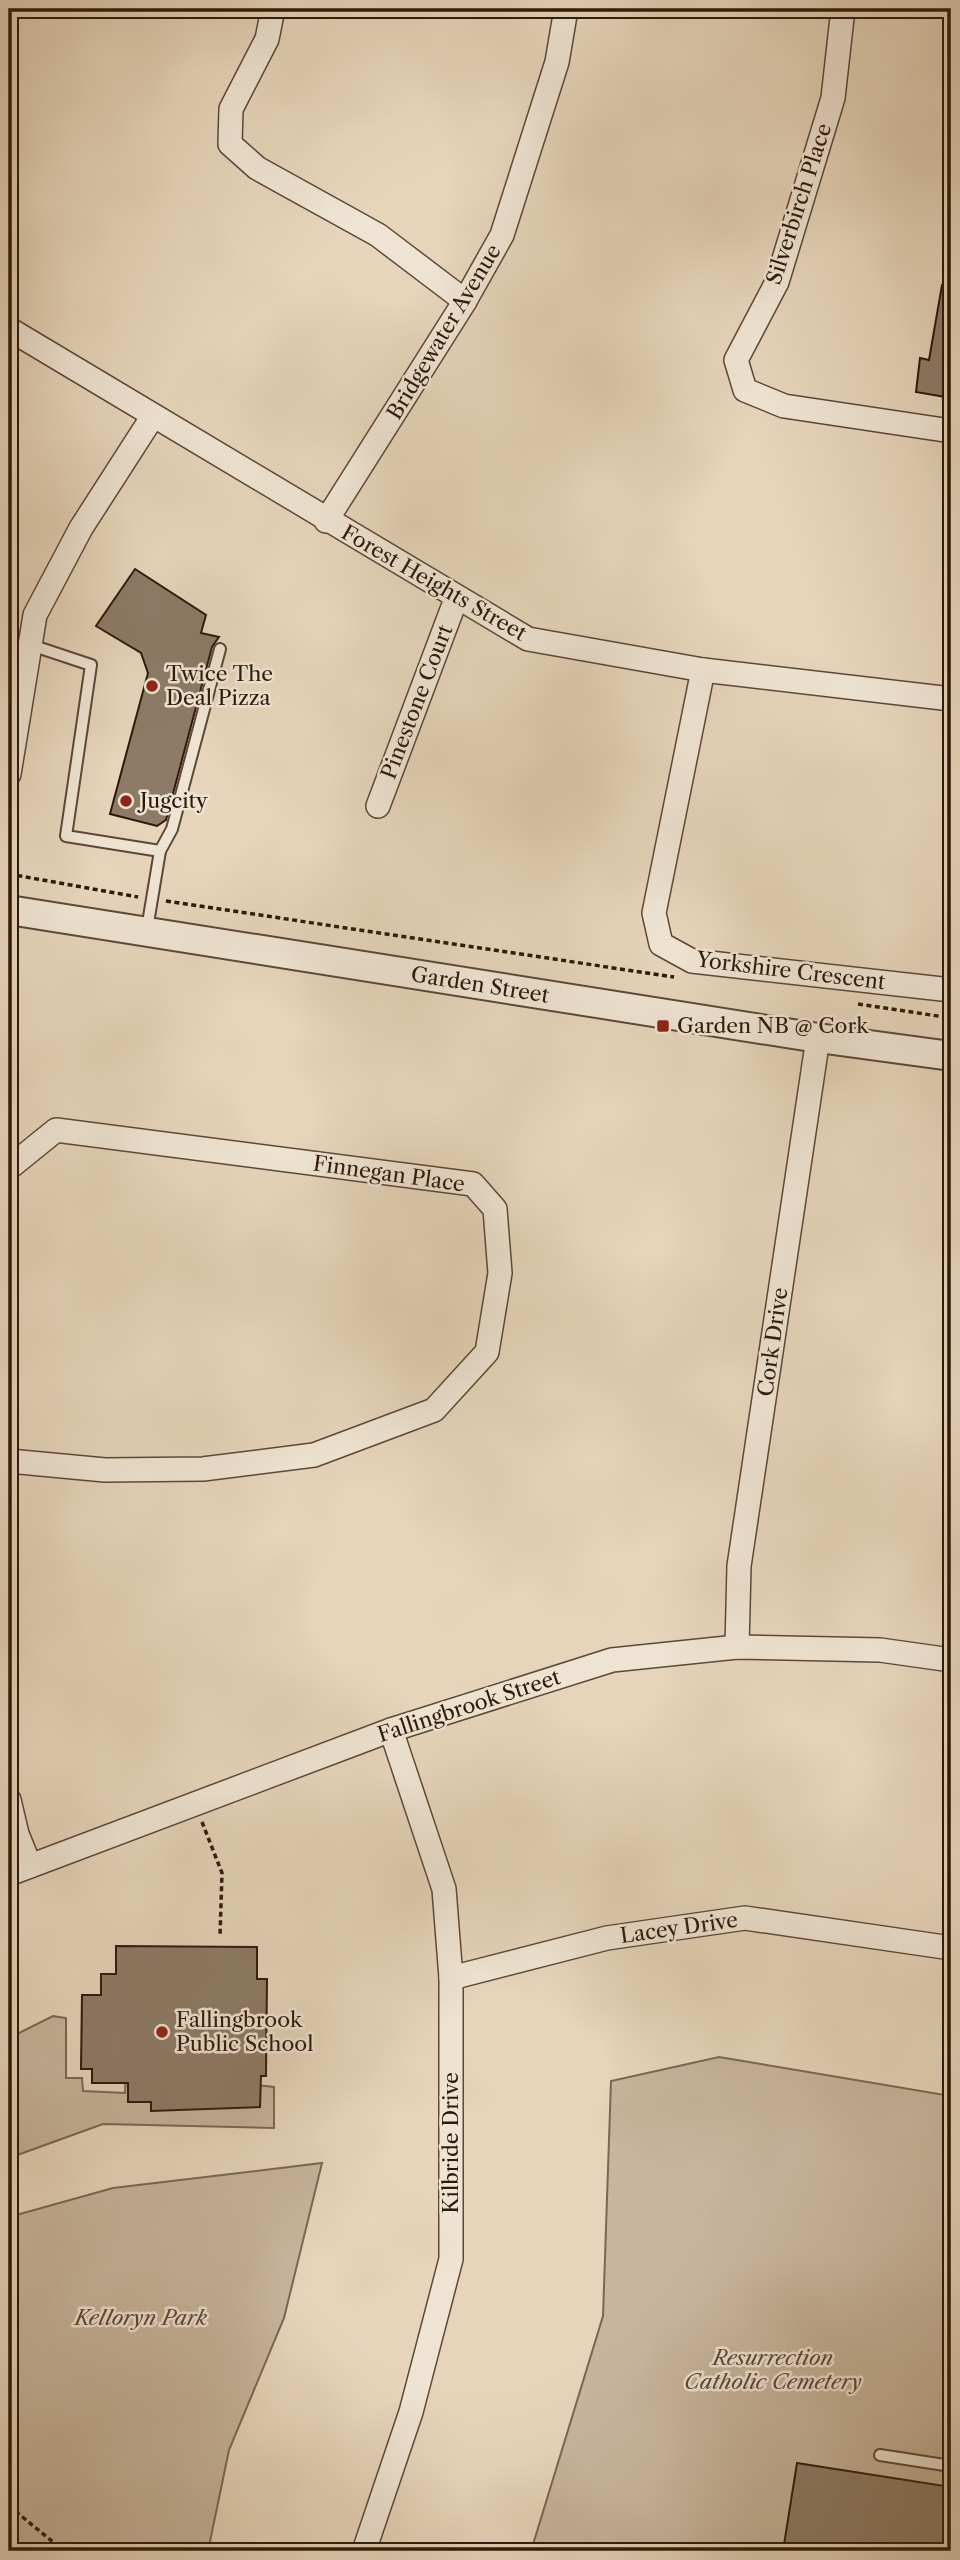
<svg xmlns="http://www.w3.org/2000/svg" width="960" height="2560" viewBox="0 0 960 2560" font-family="'Libre Caslon Text',serif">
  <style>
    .green { fill: #c7b59d; stroke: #7a6754; stroke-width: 2 }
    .building { fill: #8d7b67; stroke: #2d190b; stroke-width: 2 }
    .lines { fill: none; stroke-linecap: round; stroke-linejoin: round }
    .service-casing { stroke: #5b4837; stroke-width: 14 }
    .minor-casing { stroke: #5b4837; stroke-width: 26 }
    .tertiary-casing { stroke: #5b4837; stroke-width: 32 }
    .path { stroke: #2d190b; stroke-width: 3.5; stroke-dasharray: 5 3.5; stroke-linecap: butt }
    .service { stroke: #efe4d3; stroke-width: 10 }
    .minor { stroke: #efe4d3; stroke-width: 23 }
    .tertiary { stroke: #efe4d3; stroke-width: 28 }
    .poi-dot { fill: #8f2418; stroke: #efe4d3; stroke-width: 2.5 }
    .labels { text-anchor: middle; stroke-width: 5; stroke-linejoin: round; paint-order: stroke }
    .street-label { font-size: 21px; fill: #2d190b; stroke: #efe4d3 }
    .poi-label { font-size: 21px; fill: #2d190b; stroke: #efe4d3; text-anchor: start }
    .park-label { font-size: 21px; font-style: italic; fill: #5b4837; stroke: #efe4d3 }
  </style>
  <rect width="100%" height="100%" fill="#e6d5bb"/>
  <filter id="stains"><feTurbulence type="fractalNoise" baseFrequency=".00286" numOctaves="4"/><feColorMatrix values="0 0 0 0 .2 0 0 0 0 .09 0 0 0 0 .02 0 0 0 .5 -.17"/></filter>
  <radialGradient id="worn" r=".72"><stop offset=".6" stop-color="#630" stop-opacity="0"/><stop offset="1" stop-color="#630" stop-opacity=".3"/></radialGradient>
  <g class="green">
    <path d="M53,2016L66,2018V2078H82L83,2091L125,2093L126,2070L274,2087V2128L103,2124L9,2158V2038Z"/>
    <path d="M719,2057L951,2096V2551H531L603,2316L611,2081Z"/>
    <path d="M322,2163L284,2318L229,2450L208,2551H9V2217L113,2188Z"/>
  </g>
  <g class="building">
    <path d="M942,285L951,286V398L916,392L920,358L929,360Z"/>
    <path d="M135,569L206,615L201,633L219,637L212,647L166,820L157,826L110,814L148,673L141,653L96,626Z"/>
    <path d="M116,1946L257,1947V1979H267L266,2076H261L260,2107L151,2111V2102H128V2083H92V2069H81L82,1995H101V1974H116Z"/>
    <path d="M797,2463L951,2487V2551H783Z"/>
  </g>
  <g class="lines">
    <g class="service-casing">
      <g id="service">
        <path d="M31,645L91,665L66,836L160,851L147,929"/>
        <path d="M160,851L172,829L220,649"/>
        <path d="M880,2455L951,2466"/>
      </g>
    </g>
    <g class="minor-casing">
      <g id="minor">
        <path d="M273,9L267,39L231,109L230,144L257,168L378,235L465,301"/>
        <path d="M843,9L833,98L777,282L736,360L745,390L784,406L951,431"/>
        <path d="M9,329L528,639L703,670L951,699"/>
        <path d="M326,521L465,301L502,235L557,62L566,9"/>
        <path d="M703,670L654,913L661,944L692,961L951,990"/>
        <path d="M9,774L35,615L81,528L153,416"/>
        <path d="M378,806L456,599"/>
        <path d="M9,1168L56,1130L473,1184L495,1209L500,1273L487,1352L434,1410L314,1455L203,1469L105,1470L9,1461"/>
        <path d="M737,1647L739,1566L818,1038"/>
        <path d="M9,1800L17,1834L30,1866"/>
        <path d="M9,1874L391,1730L612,1660L737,1647L880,1650L951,1660"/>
        <path d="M451,1978L607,1938L745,1918L951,1948"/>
        <path d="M364,2551L411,2412L451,2259V1978L444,1889L391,1730"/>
      </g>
    </g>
    <g class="tertiary-casing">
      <path id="tertiary" d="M9,910L818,1038L951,1056"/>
    </g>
    <g class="path">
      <path d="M9,874L138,897"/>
      <path d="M166,901L674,977"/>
      <path d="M858,1004L951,1018"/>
      <path d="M202,1822L222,1873L220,1936"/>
      <path d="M9,2506L64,2551"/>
    </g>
    <use href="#service" class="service"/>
    <use href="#minor" class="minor"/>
    <use href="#tertiary" class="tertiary"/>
  </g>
  <g class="poi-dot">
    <circle cx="152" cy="686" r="7"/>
    <circle cx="126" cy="801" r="7"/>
    <rect x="656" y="1019" width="14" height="14" rx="3.5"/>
    <circle cx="162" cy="2032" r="7"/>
  </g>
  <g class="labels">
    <g class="street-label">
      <text transform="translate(799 204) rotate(-72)" y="7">Silverbirch Place</text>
      <text transform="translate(444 332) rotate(-59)" y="7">Bridgewater Avenue</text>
      <text transform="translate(434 583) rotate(30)" y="7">Forest Heights Street</text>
      <text transform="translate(417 702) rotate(-69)" y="7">Pinestone Court</text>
      <text transform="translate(791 971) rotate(7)" y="7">Yorkshire Crescent</text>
      <text transform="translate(480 985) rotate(9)" y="7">Garden Street</text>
      <text transform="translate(389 1174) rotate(8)" y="7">Finnegan Place</text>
      <text transform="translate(773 1342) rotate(-82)" y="7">Cork Drive</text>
      <text transform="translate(469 1706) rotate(-18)" y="7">Fallingbrook Street</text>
      <text transform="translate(679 1928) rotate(-8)" y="7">Lacey Drive</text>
      <text transform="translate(451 2143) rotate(-90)" y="7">Kilbride Drive</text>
    </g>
    <g class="poi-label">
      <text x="166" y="681">Twice The<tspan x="166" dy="24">Deal Pizza</tspan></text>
      <text x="140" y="808">Jugcity</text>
      <text x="677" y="1033">Garden NB @ Cork</text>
      <text x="176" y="2027">Fallingbrook<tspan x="176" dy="24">Public School</tspan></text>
    </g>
    <g class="park-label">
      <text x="141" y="2325">Kelloryn Park</text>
      <text x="773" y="2365">Resurrection<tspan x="773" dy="24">Catholic Cemetery</tspan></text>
    </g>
  </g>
  <rect width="960" height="2560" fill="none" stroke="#e6d5bb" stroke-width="35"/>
  <rect x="10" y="10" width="939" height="2539" fill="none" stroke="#2d190b" stroke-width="3.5"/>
  <rect x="18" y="18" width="925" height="2525" fill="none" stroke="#2d190b" stroke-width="2"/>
  <rect width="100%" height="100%" filter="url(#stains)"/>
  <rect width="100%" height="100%" fill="url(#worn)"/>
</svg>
